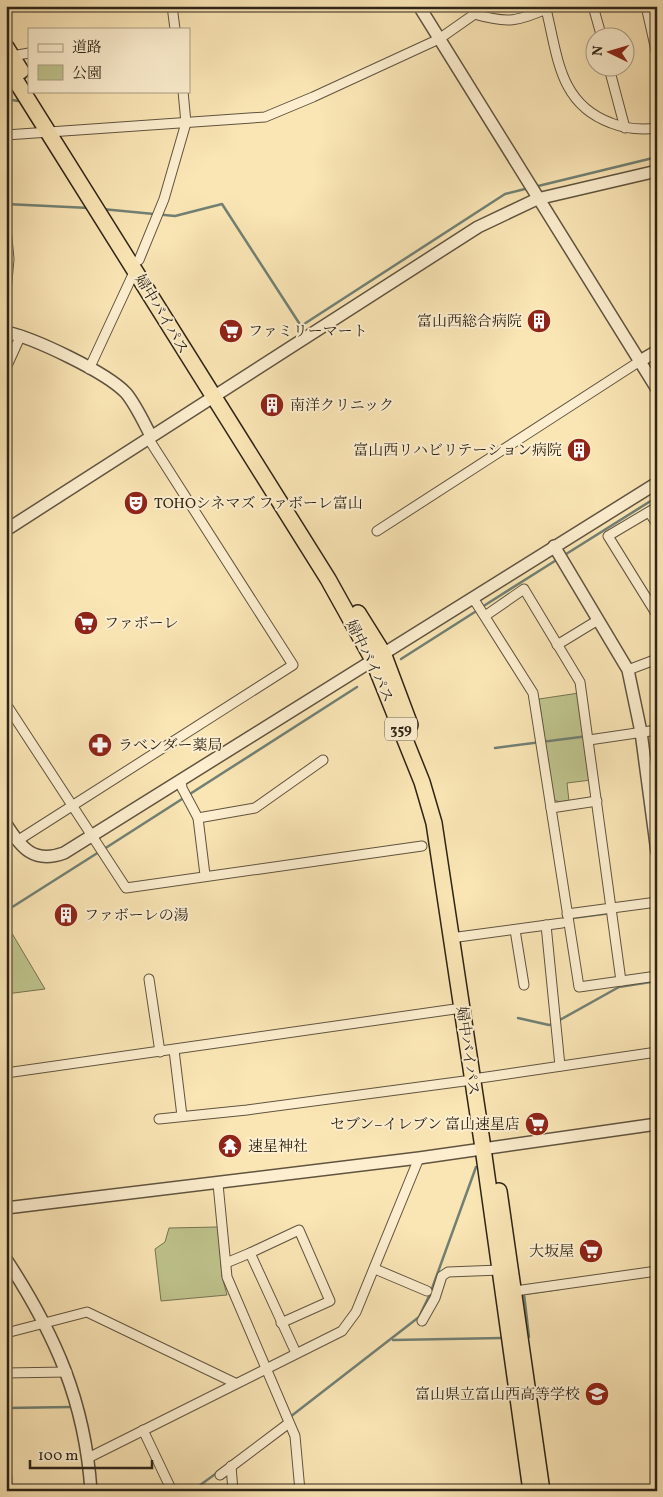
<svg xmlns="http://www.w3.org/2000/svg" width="663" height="1497" viewBox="0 0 663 1497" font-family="Vollkorn,'Noto Serif JP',serif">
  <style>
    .green { fill: #bfc48d; stroke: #767452 }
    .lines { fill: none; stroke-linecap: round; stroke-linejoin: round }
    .stream { stroke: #718074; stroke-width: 2.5 }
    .minor-casing { stroke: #60543f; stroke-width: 11 }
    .tertiary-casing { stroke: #60543f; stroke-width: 14 }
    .trunk-casing { stroke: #2d2418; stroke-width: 18 }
    .minor { stroke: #fceecf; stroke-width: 9 }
    .tertiary { stroke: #fceecf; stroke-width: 11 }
    .trunk { stroke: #fae5b5; stroke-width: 15 }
    .labels { text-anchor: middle; stroke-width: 4; stroke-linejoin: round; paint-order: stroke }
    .shield { fill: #fceecf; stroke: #6b614f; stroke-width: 1 }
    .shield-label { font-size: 14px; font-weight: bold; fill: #2d2418 }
    .street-label { font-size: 15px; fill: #2d2418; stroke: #fceecf }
    .poi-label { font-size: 15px; fill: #2d2418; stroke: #fceecf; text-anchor: start }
  </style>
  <rect width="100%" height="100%" fill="#fae5b5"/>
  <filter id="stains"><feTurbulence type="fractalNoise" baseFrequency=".004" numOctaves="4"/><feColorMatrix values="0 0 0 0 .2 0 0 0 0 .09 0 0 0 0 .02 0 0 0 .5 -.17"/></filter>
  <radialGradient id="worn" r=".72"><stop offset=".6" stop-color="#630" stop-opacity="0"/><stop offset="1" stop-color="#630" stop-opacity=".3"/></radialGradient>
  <g class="green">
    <path d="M579,693L591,780L567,783L569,801L559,802L553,799L539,699Z"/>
    <path d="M6,925H7L45,989L6,994Z"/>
    <path d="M218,1227L222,1276L227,1295L161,1301L155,1249L165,1242L169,1228Z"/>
  </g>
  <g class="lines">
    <g class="stream">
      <path d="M6,99L18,101"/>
      <path d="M534,187L657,157"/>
      <path d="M6,204L89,208"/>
      <path d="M102,209L175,216L222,204L301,326L505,194L529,188"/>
      <path d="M563,556L657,497"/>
      <path d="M482,607L558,559"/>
      <path d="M401,659L478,610"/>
      <path d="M648,727L657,726"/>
      <path d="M495,748L596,735"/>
      <path d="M104,849L357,687"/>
      <path d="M6,911L99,852"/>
      <path d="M572,918L611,913"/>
      <path d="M518,1018L549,1025L553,1024"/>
      <path d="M558,1021L619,987L657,981"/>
      <path d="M529,1337L524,1294L559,1289"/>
      <path d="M393,1340L502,1338"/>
      <path d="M6,1408L71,1407"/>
      <path d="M290,1417L419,1317L430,1294L476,1167"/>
      <path d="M192,1491L218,1472"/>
    </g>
    <g class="minor-casing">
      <g id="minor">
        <path d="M172,6L175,29"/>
        <path d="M593,6L602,38"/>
        <path d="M646,6L657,55"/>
        <path d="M546,9C558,57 559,104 611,123C626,129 641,130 657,128"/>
        <path d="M474,14C512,25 519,20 554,6"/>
        <path d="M12,56L29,53"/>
        <path d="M609,68L625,128"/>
        <path d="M6,135L265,117L313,97L439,39L486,6"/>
        <path d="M6,227L9,259L6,292"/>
        <path d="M139,260L164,199L186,123L183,91"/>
        <path d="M6,368L21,335"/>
        <path d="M89,369L135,270"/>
        <path d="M657,507L608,536L657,615"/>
        <path d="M649,512L657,524"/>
        <path d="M377,531L640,361"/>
        <path d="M473,598L533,693L579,987L657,976"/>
        <path d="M485,616L524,589L580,682L621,981"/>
        <path d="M557,645L598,620"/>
        <path d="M628,670L657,659"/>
        <path d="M6,704L126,888L422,846"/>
        <path d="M589,740L657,730"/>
        <path d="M181,780L182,788L198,818L205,875"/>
        <path d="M551,808L597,801"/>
        <path d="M198,818L255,808L323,760"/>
        <path d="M17,841L293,665L148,438"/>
        <path d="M567,914L657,902"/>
        <path d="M546,925L560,1066"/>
        <path d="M515,930L524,985"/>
        <path d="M458,937L562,923"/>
        <path d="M149,979L160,1052"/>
        <path d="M174,1050L182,1116"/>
        <path d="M6,1073L462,1008"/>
        <path d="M480,1078L657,1052"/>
        <path d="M159,1119L247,1110L472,1080"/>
        <path d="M218,1184L227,1277L295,1436L300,1491"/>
        <path d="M250,1253L299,1230L330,1301L281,1323"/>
        <path d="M226,1263L250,1253L296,1353"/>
        <path d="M375,1269L427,1291"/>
        <path d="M515,1291L657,1271"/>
        <path d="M422,1321L435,1298L442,1276L448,1272L500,1270"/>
        <path d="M6,1333L87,1312L235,1383"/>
        <path d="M6,1373L67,1372"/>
        <path d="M143,1430L172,1491"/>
        <path d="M88,1458L342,1331L356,1312L419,1158"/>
        <path d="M231,1466L233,1491"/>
        <path d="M220,1475L289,1423"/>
        <path d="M7,1478V1491"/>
      </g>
    </g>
    <g class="tertiary-casing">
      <g id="tertiary">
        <path d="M419,6L657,389"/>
        <path d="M6,332C34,338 106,372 126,393C136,405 144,423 151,436"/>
        <path d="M640,361L657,351"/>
        <path d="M6,530L478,227L537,199L657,171"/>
        <path d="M554,546L628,670L641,732L657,852"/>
        <path d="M6,824C21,848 34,864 64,853L657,483"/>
        <path d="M6,1208L419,1158L657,1124"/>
        <path d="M6,1259C55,1334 85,1401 91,1491"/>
      </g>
    </g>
    <g class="trunk-casing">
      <g id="trunk">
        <path d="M6,47L21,71"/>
        <path d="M6,65L328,579L373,660L422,782L434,823L483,1148L531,1491"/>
        <path d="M358,613L383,653L410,725"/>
        <path d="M499,1191L542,1491"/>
      </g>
    </g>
    <use href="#minor" class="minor"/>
    <use href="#tertiary" class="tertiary"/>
    <use href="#trunk" class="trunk"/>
  </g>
  <defs>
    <g id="building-disc" transform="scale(1.25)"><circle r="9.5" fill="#8f2418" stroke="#fceecf"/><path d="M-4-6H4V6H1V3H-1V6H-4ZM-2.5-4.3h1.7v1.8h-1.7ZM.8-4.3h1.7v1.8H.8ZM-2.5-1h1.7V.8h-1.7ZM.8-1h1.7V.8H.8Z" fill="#fff"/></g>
    <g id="supermarket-disc" transform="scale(1.25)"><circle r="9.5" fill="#8f2418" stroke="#fceecf"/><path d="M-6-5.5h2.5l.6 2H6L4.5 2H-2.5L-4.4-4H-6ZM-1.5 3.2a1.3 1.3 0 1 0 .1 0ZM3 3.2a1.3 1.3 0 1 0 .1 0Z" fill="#fff"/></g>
    <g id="theatre-disc" transform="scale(1.25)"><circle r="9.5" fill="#8f2418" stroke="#fceecf"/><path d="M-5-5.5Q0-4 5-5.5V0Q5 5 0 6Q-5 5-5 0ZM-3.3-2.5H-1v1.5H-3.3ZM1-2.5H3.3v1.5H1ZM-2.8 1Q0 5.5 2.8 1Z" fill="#fff"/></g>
    <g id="pharmacy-disc" transform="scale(1.25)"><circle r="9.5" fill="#8f2418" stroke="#fceecf"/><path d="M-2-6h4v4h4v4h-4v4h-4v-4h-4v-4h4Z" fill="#fff"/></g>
    <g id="temple-disc" transform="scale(1.25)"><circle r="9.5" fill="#8f2418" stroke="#fceecf"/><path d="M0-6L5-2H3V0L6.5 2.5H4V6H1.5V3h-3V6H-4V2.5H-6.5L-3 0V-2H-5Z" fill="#fff"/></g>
    <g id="school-disc" transform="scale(1.25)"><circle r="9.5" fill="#8f2418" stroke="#fceecf"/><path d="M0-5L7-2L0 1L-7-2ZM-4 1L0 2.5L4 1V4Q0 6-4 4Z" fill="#fff"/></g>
  </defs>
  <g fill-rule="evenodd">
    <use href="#building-disc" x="539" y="321"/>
    <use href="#supermarket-disc" x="231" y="331"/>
    <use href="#building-disc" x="272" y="405"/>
    <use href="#building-disc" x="579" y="450"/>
    <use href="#theatre-disc" x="136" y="503"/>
    <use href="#supermarket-disc" x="86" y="623"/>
    <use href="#pharmacy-disc" x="100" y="745"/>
    <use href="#building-disc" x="66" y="915"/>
    <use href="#supermarket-disc" x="537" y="1124"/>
    <use href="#temple-disc" x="230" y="1146"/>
    <use href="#supermarket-disc" x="591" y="1251"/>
    <use href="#school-disc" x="597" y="1394"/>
  </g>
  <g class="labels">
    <rect class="shield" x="385" y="717.5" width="32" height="23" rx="4"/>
    <g class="shield-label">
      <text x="401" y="734">359</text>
    </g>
    <g class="street-label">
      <text transform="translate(162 314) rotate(59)" y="5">婦中バイパス</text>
      <text transform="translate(370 661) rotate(64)" y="5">婦中バイパス</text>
      <text transform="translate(468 1051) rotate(82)" y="5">婦中バイパス</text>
    </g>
    <g class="poi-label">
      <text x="522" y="326" text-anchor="end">富山西総合病院</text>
      <text x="248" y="336">ファミリーマート</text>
      <text x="290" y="410">南洋クリニック</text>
      <text x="562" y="455" text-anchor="end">富山西リハビリテーション病院</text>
      <text x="154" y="508">TOHOシネマズ ファボーレ富山</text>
      <text x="104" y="628">ファボーレ</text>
      <text x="118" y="750">ラベンダー薬局</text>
      <text x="84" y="920">ファボーレの湯</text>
      <text x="520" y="1129" text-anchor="end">セブン−イレブン 富山速星店</text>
      <text x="248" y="1151">速星神社</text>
      <text x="574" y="1256" text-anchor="end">大坂屋</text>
      <text x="580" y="1399" text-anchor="end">富山県立富山西高等学校</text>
    </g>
  </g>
  <rect width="663" height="1497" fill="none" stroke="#fae5b5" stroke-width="25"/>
  <rect x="8" y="8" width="648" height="1482" fill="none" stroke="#2d2418" stroke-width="2.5"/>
  <rect x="12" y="12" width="638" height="1472" fill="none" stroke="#2d2418"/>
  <rect x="28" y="28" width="162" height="65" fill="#fceecf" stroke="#a99d86"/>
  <rect x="38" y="44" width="25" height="8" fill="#fceecf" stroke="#a99d86"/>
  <text x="72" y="52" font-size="15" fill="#2d2418">道路</text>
  <rect x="38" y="65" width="25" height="15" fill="#bfc48d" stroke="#a99d86"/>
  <text x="72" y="78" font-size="15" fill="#2d2418">公園</text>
  <g transform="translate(610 52) rotate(275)"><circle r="24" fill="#fceecf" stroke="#a99d86"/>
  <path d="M0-4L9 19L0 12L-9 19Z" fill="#8f2418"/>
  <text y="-8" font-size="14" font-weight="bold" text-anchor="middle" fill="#2d2418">N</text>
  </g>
  <path d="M30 1460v8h122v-8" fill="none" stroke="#2d2418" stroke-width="2.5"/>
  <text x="38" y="1460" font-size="15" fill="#2d2418" stroke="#fceecf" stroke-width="4" paint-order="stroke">100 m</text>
  <rect width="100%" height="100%" filter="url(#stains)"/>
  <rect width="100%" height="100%" fill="url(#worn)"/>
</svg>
